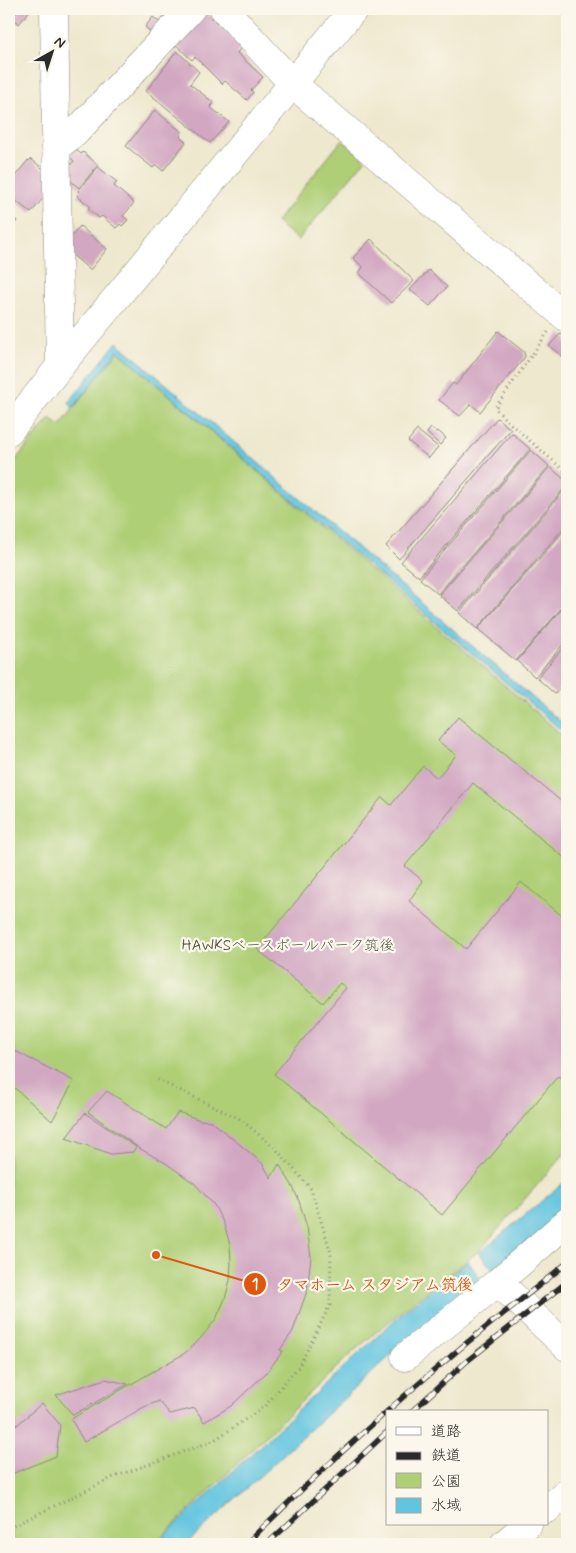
<svg xmlns="http://www.w3.org/2000/svg" width="576" height="1553" viewBox="0 0 576 1553" font-family="Mynerve,'Klee One',sans-serif">
  <style>
    .green { fill: #afcf76; stroke: #6d7d50 }
    .water { fill: #62c5e0; stroke: #467886 }
    .building { fill: #d2a7c2 }
    .lines { fill: none; stroke-linecap: round; stroke-linejoin: round }
    .minor-casing { stroke: #8c8a7c; stroke-width: 29 }
    .path { stroke: #8c8a7c; stroke-width: 3; stroke-dasharray: 1 4; stroke-linecap: butt }
    .minor { stroke: #fff; stroke-width: 28 }
    .rail-casing { stroke: #2b2b2b; stroke-width: 5.5 }
    .rail { stroke: #fbf7ec; stroke-width: 4; stroke-dasharray: 11; stroke-linecap: butt }
    .labels { text-anchor: middle; stroke-width: 4.5; stroke-linejoin: round; paint-order: stroke }
    .park-label { font-size: 15px; fill: #535c42; stroke: #fbf7ec }
    .leader { fill: none; stroke: #df570e; stroke-width: 2 }
    .callout-dot { fill: #df570e; stroke: #fbf7ec; stroke-width: 2 }
    .mark-label { font-size: 15px; text-anchor: middle; font-weight: bold; fill: #fff }
    .callout-label { font-size: 16px; text-anchor: middle; font-weight: bold; fill: #df570e; stroke: #fbf7ec; stroke-width: 4.5; stroke-linejoin: round; paint-order: stroke }
  </style>
  <rect width="100%" height="100%" fill="#fbf7ec"/>
  <filter id="ink" filterUnits="userSpaceOnUse"><feTurbulence type="fractalNoise" baseFrequency=".02" numOctaves="2"/><feDisplacementMap in="SourceGraphic" scale="10" xChannelSelector="R" yChannelSelector="G"/><feConvolveMatrix kernelMatrix="1 2 1 2 8 2 1 2 1" color-interpolation-filters="sRGB"/></filter>
  <filter id="wash" filterUnits="userSpaceOnUse"><feTurbulence type="fractalNoise" baseFrequency=".0096" numOctaves="4" result="noise"/><feDisplacementMap in="SourceGraphic" scale="20" xChannelSelector="R" yChannelSelector="G"/><feGaussianBlur stdDeviation="1.12" result="paint"/><feColorMatrix in="noise" values="0 0 0 0 0 0 0 0 0 0 0 0 0 0 0 0 0 1.4 0 .05"/><feComposite in="paint" operator="in"/></filter>
  <g filter="url(#wash)">
    <rect width="100%" height="100%" fill="#eee8ce"/>
    <g class="green">
      <path d="M342,140L365,160L298,240L276,222Z"/>
      <path d="M118,351L567,739V1151L479,1251L404,1309L354,1351L154,1544H9V468L50,418L60,426Z"/>
    </g>
    <g class="water">
      <path d="M117,342L567,727V735L118,351L73,408L69,402Z"/>
      <path d="M567,1180V1210L493,1270L479,1253Z"/>
      <path d="M468,1261L481,1280L400,1347L186,1544H155L403,1312Z"/>
    </g>
    <g id="blocks">
      <g class="building">
        <path d="M9,9H31L19,24L9,15Z"/>
        <path d="M203,9L241,47L237,53L263,77L251,90L253,92L247,100L225,81L222,84L195,57L192,60L172,41Z"/>
        <path d="M153,17L167,28L157,38L145,27Z"/>
        <path d="M177,51L199,72L190,84L214,103L210,107L229,122L210,143L146,91Z"/>
        <path d="M155,110L182,132L180,137L186,142L163,171L156,165L153,168L126,146Z"/>
        <path d="M72,146L81,154L83,152L98,165L79,188L63,174L74,161L66,154Z"/>
        <path d="M31,159L47,172L48,192L31,213L9,195V184L28,160L29,161Z"/>
        <path d="M98,167L117,182L114,186L134,203L123,216L128,220L122,226L120,224L116,228L102,216L99,218L88,209L90,206L77,196L80,193L78,191Z"/>
        <path d="M9,214L17,221L9,231Z"/>
        <path d="M80,226L107,249L90,270L63,247Z"/>
        <path d="M371,239L414,281L391,303L359,273L363,267L353,258Z"/>
        <path d="M429,270L447,287L430,306L410,290Z"/>
        <path d="M498,331L524,352L525,357L480,412L471,404L460,416L439,400L453,383L456,385Z"/>
        <path d="M561,333L567,338V360L549,346Z"/>
        <path d="M497,418L511,429L399,559L386,546Z"/>
        <path d="M431,428L437,432L438,431L446,438L440,445L427,433Z"/>
        <path d="M417,430L438,447L429,458L408,441Z"/>
        <path d="M512,433L530,449L419,577L401,562Z"/>
        <path d="M531,450L549,466L438,594L420,579Z"/>
        <path d="M550,467L567,482V485L458,611L439,595Z"/>
        <path d="M567,487V524L477,629L459,613Z"/>
        <path d="M567,527V602L516,661L478,629Z"/>
        <path d="M567,603V640L535,677L517,661Z"/>
        <path d="M567,643V680L555,694L537,678Z"/>
        <path d="M458,717L567,806V860L473,783L405,866L423,881L409,901L466,949L521,882L567,920V1084L558,1076L442,1215L274,1074L346,988L340,983L323,1003L257,949L382,797L391,805L423,766L437,778L456,755L438,741Z"/>
        <path d="M9,1048L74,1081L52,1121L9,1083Z"/>
        <path d="M107,1091L166,1129L178,1112L200,1120L211,1121L262,1163L271,1178L279,1164L292,1185L299,1201L307,1227L311,1257L307,1291L293,1331L280,1350L283,1351L267,1372L231,1406L204,1422L195,1408L170,1414L159,1401L144,1407L84,1442L71,1419L185,1353L200,1339L216,1319L225,1299L230,1280L231,1262L230,1245L224,1224L214,1205L194,1183L167,1164L139,1148L88,1112Z"/>
        <path d="M85,1113L136,1147L133,1152L111,1154L66,1138Z"/>
        <path d="M105,1379L128,1384L73,1415L56,1395Z"/>
        <path d="M42,1403L60,1425L56,1456L9,1475V1432Z"/>
      </g>
    </g>
  </g>
  <g filter="url(#ink)">
    <use href="#blocks" fill-opacity="0" stroke="#8c8a7c" stroke-width="1"/>
    <g class="lines">
      <g class="minor-casing">
        <g id="minor">
          <path d="M54,9L60,366"/>
          <path d="M224,9L293,84L567,318"/>
          <path d="M56,147L75,133L191,9"/>
          <path d="M9,431L60,366L354,9"/>
          <path d="M498,1282L567,1347"/>
          <path d="M405,1357L498,1282L567,1222"/>
          <path d="M547,1509L567,1493"/>
          <path d="M504,1544L528,1524"/>
        </g>
      </g>
      <g class="path">
        <path d="M548,332L495,408L506,420L567,473"/>
        <path d="M9,1528L114,1477L213,1441L264,1407L299,1366L330,1305L331,1253L311,1189L275,1148L240,1119L154,1078"/>
      </g>
      <use href="#minor" class="minor"/>
      <g class="rail-casing">
        <g id="rail">
          <path d="M411,1412L467,1361L567,1282"/>
          <path d="M246,1544C313,1477 384,1412 457,1351C493,1321 530,1293 567,1263"/>
          <path d="M267,1544L387,1432"/>
        </g>
      </g>
      <use href="#rail" class="rail"/>
    </g>
  </g>
  <g class="labels">
    <g class="park-label">
      <text x="288" y="950">HAWKSベースボールパーク筑後</text>
    </g>
  </g>
  <path class="leader" d="M156 1255L255 1284"/>
  <g class="callout-dot">
    <circle cx="156" cy="1255" r="5"/>
    <circle cx="255" cy="1284" r="12"/>
  </g>
  <g class="mark-label">
    <text x="255" y="1289">1</text>
  </g>
  <g class="callout-label">
    <text x="375" y="1290">タマホーム スタジアム筑後</text>
  </g>
  <rect width="576" height="1553" fill="none" stroke="#fbf7ec" stroke-width="30"/>
  <rect x="386" y="1410" width="162" height="115" fill="#fbf7ec" stroke="#a8a59f"/>
  <rect x="396" y="1427" width="25" height="8" fill="#ffffff" stroke="#a8a59f"/>
  <text x="431" y="1436" font-size="15" fill="#2b2b2b">道路</text>
  <rect x="396" y="1452" width="25" height="8" fill="#2b2b2b" stroke="#a8a59f"/>
  <text x="431" y="1460" font-size="15" fill="#2b2b2b">鉄道</text>
  <rect x="396" y="1473" width="25" height="15" fill="#afcf76" stroke="#a8a59f"/>
  <text x="431" y="1486" font-size="15" fill="#2b2b2b">公園</text>
  <rect x="396" y="1498" width="25" height="15" fill="#62c5e0" stroke="#a8a59f"/>
  <text x="431" y="1510" font-size="15" fill="#2b2b2b">水域</text>
  <g transform="translate(52 52) rotate(39)" stroke="#fbf7ec" stroke-width="4" paint-order="stroke">
  <path d="M0-4L9 19L0 12L-9 19Z" fill="#2b2b2b"/>
  <text y="-8" font-size="14" font-weight="bold" text-anchor="middle" fill="#2b2b2b">N</text>
  </g>
</svg>
